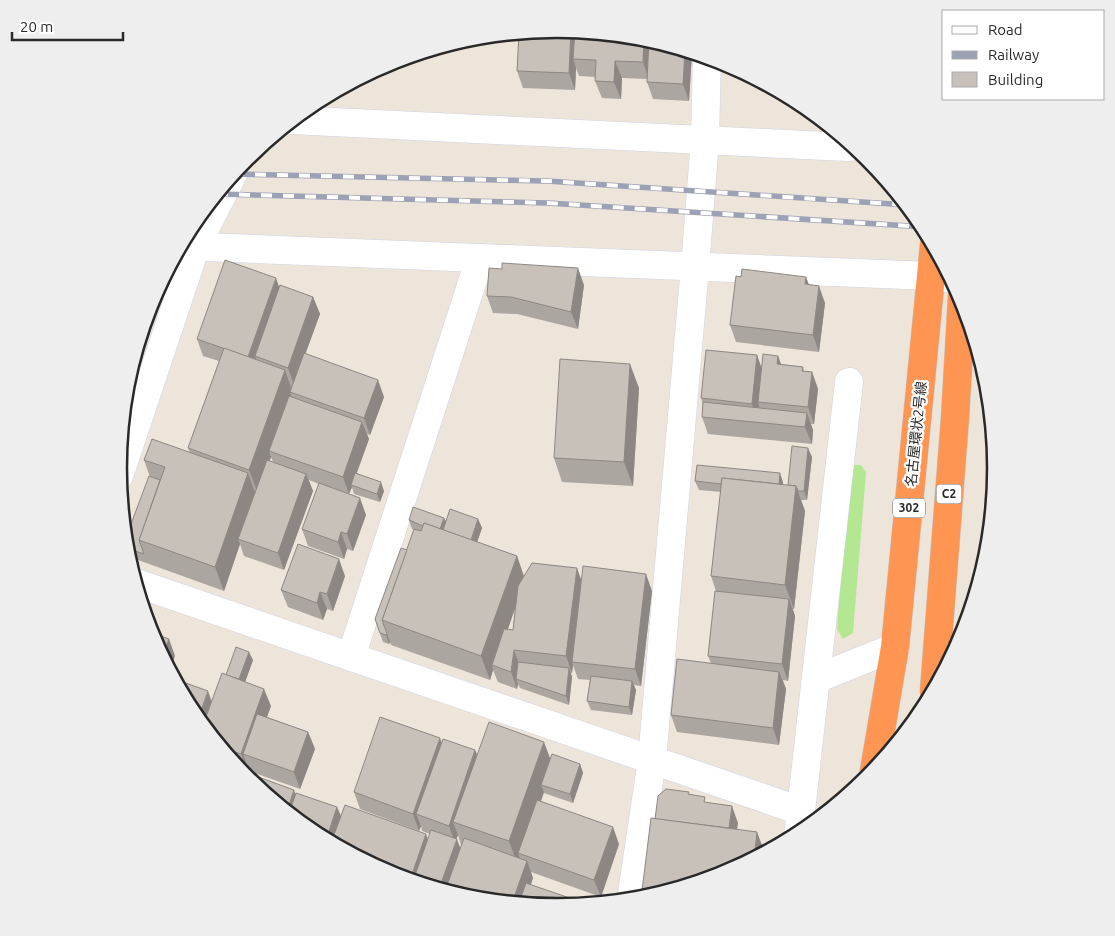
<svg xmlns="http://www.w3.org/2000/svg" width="1115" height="936" viewBox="0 0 1115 936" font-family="Ubuntu,'Noto Sans JP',sans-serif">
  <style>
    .green { fill: #b4e792 }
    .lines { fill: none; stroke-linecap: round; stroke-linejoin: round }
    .street-casing { stroke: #cfd4e4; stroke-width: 29 }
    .highway-casing { stroke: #c7c7c7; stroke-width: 29 }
    .street { stroke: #fff; stroke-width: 28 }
    .highway { stroke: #ff9553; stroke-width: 28 }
    .rail-casing { stroke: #9da1b5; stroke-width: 5.5 }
    .rail { stroke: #fff; stroke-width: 4; stroke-dasharray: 11; stroke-linecap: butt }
    .wall { fill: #aca6a0; fill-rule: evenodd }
    .shaded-wall { fill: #8c8782 }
    .building { fill: #c8c1ba; stroke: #8c8782 }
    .labels { text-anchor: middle; stroke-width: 4.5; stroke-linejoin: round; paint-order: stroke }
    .shield { fill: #fff; stroke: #696969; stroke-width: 1 }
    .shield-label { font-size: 12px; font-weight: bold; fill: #292929 }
    .street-label { font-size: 14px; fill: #292929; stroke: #fff }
    .rim { fill: none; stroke: #292929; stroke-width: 2.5 }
  </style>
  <rect width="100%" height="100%" fill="#ede4da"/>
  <path class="green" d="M853,465H861L866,472L853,633L843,639L837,629L849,470Z"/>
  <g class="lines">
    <g class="street-casing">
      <g id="street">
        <path d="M292,120L826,146L849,147L851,143"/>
        <path d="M181,246L931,276L952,279"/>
        <path d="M119,476L196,246L233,174"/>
        <path d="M136,583L801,811L849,382"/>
        <path d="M351,657L480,258"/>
        <path d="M816,679L895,647"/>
        <path d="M798,835L801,811"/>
        <path d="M631,900L652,760L695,267L705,140L707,57"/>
      </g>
    </g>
    <g class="highway-casing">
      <g id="highway">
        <path d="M934,691L955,418L962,297"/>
        <path d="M874,771L895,647L934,245"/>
      </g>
    </g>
    <use href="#street" class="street"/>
    <use href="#highway" class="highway"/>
    <g class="rail-casing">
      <g id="rail">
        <path d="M233,174L547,181L907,205"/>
        <path d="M217,194L548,203L925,227"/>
      </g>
    </g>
    <use href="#rail" class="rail"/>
  </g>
  <g class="wall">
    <path d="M519,33L692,52L689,101L653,99L647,82V79L622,78L621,99L602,98L595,81L596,77L579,76L576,68L575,90L523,88L517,71Z"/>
    <path d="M741,277H806L809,285L825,303L819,352L736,342L730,325Z"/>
    <path d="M584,285L578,329L517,314L493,313L487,296Z"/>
    <path d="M279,287L313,297L320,314L305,354L384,397L370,435L367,434L369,439L357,473L384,491L380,502L354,494L352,487L349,494L366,515L353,551L347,549L344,559L308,546L302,529L319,484L309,480L313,491L284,570L244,556L240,544L224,591L127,556L125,540L150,477L144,460L190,453L188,448L219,361L203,356L197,339ZM271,457L273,462L270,461Z"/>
    <path d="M757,355L761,368L778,356L781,364L803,367L804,371L812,372L818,389L814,424H811L813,430L812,444L708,434L702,417L703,404L701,398Z"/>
    <path d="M639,388L633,486L562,482L554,458Z"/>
    <path d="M812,457L807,500H801L805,511L794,609H793L795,616L788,681L783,680L786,689L779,745L677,732L671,715L711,663L708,656L716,591L711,576L721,492L699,490L695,481L783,482V485H788Z"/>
    <path d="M444,518L446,521L478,519L482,528L477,542L517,556L524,576L652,591L641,686L634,685L636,690L632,715L591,710L587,701L590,680L578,679L573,665L572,673H571L572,677L569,705L520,688L518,684L517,689L498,682L493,670L490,680L391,645L390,642L389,644L383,642L375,619L407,550L414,530L412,529L409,520ZM515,608L513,630L508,629L510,622Z"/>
    <path d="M345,576L333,611L327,609L323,620L288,607L281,590Z"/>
    <path d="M253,660L245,682L271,706L267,717L308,732L315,749L300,789L249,771L248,768L247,771L238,768L192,712L212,701L226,675Z"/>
    <path d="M442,743L475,750L477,754L550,759L580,764L583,773L573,803L544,793V792L541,801L619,844L601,897L531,872L533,878L531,884L472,899L296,794L337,807L341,816L426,834L428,840L430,834L422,831L421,826L419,831L360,809L354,792ZM458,835L461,845L460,849L456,839Z"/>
  </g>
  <g class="shaded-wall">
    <path d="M571,30L578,31L573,59L576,68L575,90L569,73Z"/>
    <path d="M644,37L651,40L649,79L643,62Z"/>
    <path d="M685,50L692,52L689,101L683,84Z"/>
    <path d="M615,61L622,78L621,99L614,82Z"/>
    <path d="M578,268L584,285L578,329L571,312Z"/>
    <path d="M806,277L812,294L805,284Z"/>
    <path d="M276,278L282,295L255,356L258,364L248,357Z"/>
    <path d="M819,286L825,303L819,352L813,335Z"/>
    <path d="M313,297L320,314L294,385L288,368Z"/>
    <path d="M757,355L763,372L758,402L759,406L758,421L752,404Z"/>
    <path d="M778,356L784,373L777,364Z"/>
    <path d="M630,364L639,388L633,486L624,462Z"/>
    <path d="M285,370L293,393L290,392L292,398L269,451L271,457L258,494L249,470Z"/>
    <path d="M812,372L818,389L814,424L808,407Z"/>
    <path d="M378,380L384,397L370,435L364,418Z"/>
    <path d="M807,413L813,430L812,444L805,427Z"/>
    <path d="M362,422L369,439L352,485H351L352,487L349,494L343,477Z"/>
    <path d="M808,448L812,457L807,500L804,491Z"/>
    <path d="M248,473L257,498L238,539L240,544L224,591L215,567Z"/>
    <path d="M780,473L783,482L781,499L778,490Z"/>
    <path d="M306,474L313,491L284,570L278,553Z"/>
    <path d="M381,482L384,491L380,502L377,494Z"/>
    <path d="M796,486L805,511L794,609L785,585Z"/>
    <path d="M360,498L366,515L353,551L347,534Z"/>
    <path d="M444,518L448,526L439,532Z"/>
    <path d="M478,519L482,528L474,551L471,542Z"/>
    <path d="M341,532L347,549L344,559L338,542Z"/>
    <path d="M517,556L525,580L495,666L492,665L493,670L490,680L481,656Z"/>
    <path d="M339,559L345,576L333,611L327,594Z"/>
    <path d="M577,568L583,585L572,662L573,665L572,673L566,656Z"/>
    <path d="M646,574L652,591L641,686L635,669Z"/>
    <path d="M320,592L327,609L323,620L317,603Z"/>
    <path d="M789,599L795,616L788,681L782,664Z"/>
    <path d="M387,634L390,642L389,644L386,635Z"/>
    <path d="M169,639L175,656L170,670L162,656Z"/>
    <path d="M514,650L520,667L516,679L518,684L517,689L511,672Z"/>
    <path d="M249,652L253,660L243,688L239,679Z"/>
    <path d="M569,668L572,677L569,705L566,696Z"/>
    <path d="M779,672L786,689L779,745L773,728Z"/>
    <path d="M632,681L636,690L632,715L629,707Z"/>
    <path d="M264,689L271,706L252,757L243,754L248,768L247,771L241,754Z"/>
    <path d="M208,691L214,708L207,729L198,719Z"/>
    <path d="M308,732L315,749L300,789L294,772Z"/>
    <path d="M440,738L446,755L416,814L421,826L419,831L413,814Z"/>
    <path d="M544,742L553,766L541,785L544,792L522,854L518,853L520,859L518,866L509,841Z"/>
    <path d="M475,750L482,767L453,822L458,835L455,843L449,826Z"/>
    <path d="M580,764L583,773L573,803L570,794Z"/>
    <path d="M294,790L300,807L296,819L287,811Z"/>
    <path d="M732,806L738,823L734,851L728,834Z"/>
    <path d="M337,807L344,824L336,845L326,840Z"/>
    <path d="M613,827L619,844L601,897L594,880Z"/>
    <path d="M757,832L765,853L754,859Z"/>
    <path d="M426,834L432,851L421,883L410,880Z"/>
    <path d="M457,839L463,856L450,892L439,889Z"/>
    <path d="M527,861L533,878L524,904L512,903Z"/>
  </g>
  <g class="building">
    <path d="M558,29L571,30L569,73L517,71L519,33Z"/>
    <path d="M575,30L644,37L643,62L615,61L614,82L595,81L596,60L573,59Z"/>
    <path d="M649,39L685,50L683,84L647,82Z"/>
    <path d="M225,260L276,278L248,357L197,339Z"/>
    <path d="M502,263L578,268L571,312L511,297L487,296L489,268L502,269Z"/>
    <path d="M742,269L806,277L805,284L819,286L813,335L730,325L736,276L741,277Z"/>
    <path d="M280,285L313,297L288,368L255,356Z"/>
    <path d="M224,348L285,370L249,470L188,448Z"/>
    <path d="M706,350L757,355L752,404L701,398Z"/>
    <path d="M304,353L378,380L364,418L290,392Z"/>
    <path d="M763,354L778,356L777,364L803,367L802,371L812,372L808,407L758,402Z"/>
    <path d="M560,359L630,364L624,462L554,458Z"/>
    <path d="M289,396L362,422L343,477L269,451Z"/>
    <path d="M703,402L807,413L805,427L702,417Z"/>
    <path d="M152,439L248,473L215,567L139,540L165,467L144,460Z"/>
    <path d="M792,446L808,448L804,491H798L796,486L788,485Z"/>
    <path d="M267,460L306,474L278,553L238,539Z"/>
    <path d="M697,465L780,473L779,484L722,478L721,484L695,481Z"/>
    <path d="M355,473L381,482L377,494L351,485Z"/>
    <path d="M149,476L160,480L139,540L144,554L126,548L125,540Z"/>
    <path d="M722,478L796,486L785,585L711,576Z"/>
    <path d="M319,483L360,498L347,534L341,532L338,542L302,529Z"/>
    <path d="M413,507L444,518L440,529L424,523L423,526L409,520Z"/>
    <path d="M450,509L478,519L471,540L443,530Z"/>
    <path d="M424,523L517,556L481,656L382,620L414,529L421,531Z"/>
    <path d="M298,544L339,559L327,594L320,592L317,603L281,590Z"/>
    <path d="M401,548L407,550L382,620L387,634L386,635L380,633L375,619Z"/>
    <path d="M532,563L577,568L566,656L514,650L511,672L492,665L504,629L513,630L518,586Z"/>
    <path d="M583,566L646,574L635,669L572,662Z"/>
    <path d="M715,591L789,599L782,664L708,656Z"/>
    <path d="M150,632L169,639L162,656Z"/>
    <path d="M236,647L249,652L239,679L226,675Z"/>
    <path d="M677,659L779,672L773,728L671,715Z"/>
    <path d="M518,662L569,668L566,696L516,679Z"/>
    <path d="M222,673L264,689L241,754L221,747L203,725Z"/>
    <path d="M591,676L632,681L629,707L587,701Z"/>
    <path d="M180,681L208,691L198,719L192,712L178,686Z"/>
    <path d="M257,714L308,732L294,772L243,754Z"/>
    <path d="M380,717L440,738L413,814L354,792Z"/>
    <path d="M489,722L544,742L509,841L453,822Z"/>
    <path d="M443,739L475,750L449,826L416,814Z"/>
    <path d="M552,754L580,764L570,794L541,785Z"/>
    <path d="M250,774L294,790L287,811L248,780Z"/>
    <path d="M666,789L689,792L688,794L705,797L704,802L732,806L729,828L655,819L658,796Z"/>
    <path d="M296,793L337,807L326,840L313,833L289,813Z"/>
    <path d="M537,800L613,827L594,880L518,853Z"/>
    <path d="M345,805L426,834L410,880L389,874L331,843Z"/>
    <path d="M651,818L757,832L754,859L725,874L641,899Z"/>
    <path d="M431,830L457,839L439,889L413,881Z"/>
    <path d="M464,838L527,861L512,903L472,899L445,891Z"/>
    <path d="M526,883L587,904L557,907L519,903Z"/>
  </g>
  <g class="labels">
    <g class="shield">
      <rect x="936.5" y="484.5" width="25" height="19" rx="4"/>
      <rect x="893" y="498.5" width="32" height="19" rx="4"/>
    </g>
    <g class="shield-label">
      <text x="949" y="498">C2</text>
      <text x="909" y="512">302</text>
    </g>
    <g class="street-label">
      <text transform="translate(916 434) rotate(-84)" y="5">名古屋環状2号線</text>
    </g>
  </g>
  <path d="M0 0H1115V936H0ZM127 468a430 430 0 1 1 860 0a430 430 0 1 1-860 0Z" fill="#eee" fill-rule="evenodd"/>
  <path class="rim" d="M127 468a430 430 0 1 1 860 0a430 430 0 1 1-860 0Z"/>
  <rect x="942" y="10" width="162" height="90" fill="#ffffff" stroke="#a9a9a9"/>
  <rect x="952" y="26" width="25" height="8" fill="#ffffff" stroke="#a9a9a9"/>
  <text x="988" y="35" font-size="15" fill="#292929">Road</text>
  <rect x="952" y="51" width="25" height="8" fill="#9da1b5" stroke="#a9a9a9"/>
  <text x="988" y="60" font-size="15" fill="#292929">Railway</text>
  <rect x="952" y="72" width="25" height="15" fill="#c8c1ba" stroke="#a9a9a9"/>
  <text x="988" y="85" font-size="15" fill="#292929">Building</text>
  <path d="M12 32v8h111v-8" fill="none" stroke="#292929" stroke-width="2.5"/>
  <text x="20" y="32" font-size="15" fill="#292929" stroke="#ffffff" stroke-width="4" paint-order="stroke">20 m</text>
</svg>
